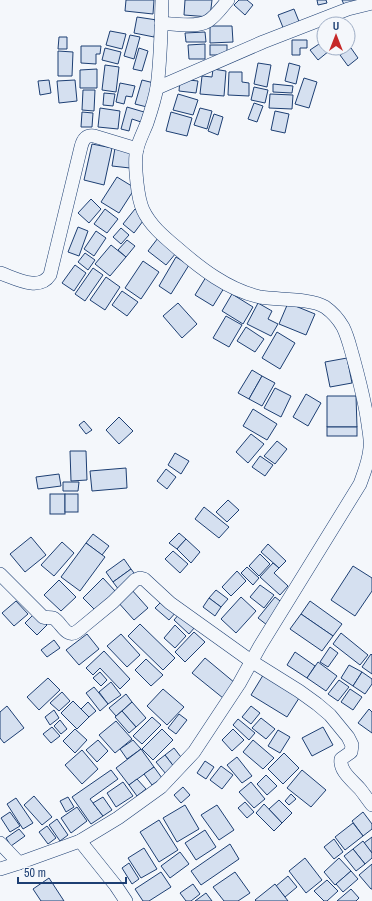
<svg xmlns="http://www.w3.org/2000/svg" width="372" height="901" viewBox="0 0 372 901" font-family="'Archivo Narrow',sans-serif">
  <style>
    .building { fill: #d5e0f0; stroke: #1d3f73 }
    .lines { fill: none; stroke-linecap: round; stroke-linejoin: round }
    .minor-casing { stroke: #1d3f73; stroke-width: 14 }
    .minor { stroke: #f4f7fb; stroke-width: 13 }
  </style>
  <rect width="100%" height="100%" fill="#f4f7fb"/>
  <g class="building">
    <path d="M126,0H154L153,14L125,11Z"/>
    <path d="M185,0H212L210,17L184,15Z"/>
    <path d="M239,0H247L253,5L245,15L234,5Z"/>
    <path d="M317,0H326L327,3L318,5Z"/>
    <path d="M342,0H364L345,7Z"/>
    <path d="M294,9L300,24L284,30L278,15Z"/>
    <path d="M137,17L157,20L154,37L134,33Z"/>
    <path d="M210,26H232L233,42L210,43Z"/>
    <path d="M110,31L126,34L122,49L106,45Z"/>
    <path d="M205,32L206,42H186L185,33Z"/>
    <path d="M130,35L140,37L134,59L124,56Z"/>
    <path d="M59,37H67V49H58Z"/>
    <path d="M292,40H307V48H300V55H292Z"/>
    <path d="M322,42L324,44V48H327L329,51L318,60L310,50Z"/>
    <path d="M205,44V59H189L188,45Z"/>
    <rect x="210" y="45" width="17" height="10"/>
    <path d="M81,46H101L100,54H96V64L81,63Z"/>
    <path d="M105,48L121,52L118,64L102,60Z"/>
    <path d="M139,48L148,51L142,71L133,69Z"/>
    <path d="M351,48L358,58L348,66L340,55Z"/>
    <path d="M58,51L73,52L72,76H58Z"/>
    <path d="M258,63L271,65L267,87L254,84Z"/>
    <path d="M289,63L300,66L296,84L285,81Z"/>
    <path d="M105,65L119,67L116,92L102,90Z"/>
    <path d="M97,69V88H80V70Z"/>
    <path d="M213,69L226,71L224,96L200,94L202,76L212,77Z"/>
    <path d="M229,72H242V82L249,83V96L228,95Z"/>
    <path d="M304,78L317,82L309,108L295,104Z"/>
    <path d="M180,79L198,81L196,93L179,91Z"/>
    <path d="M49,80L51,93L40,95L38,81Z"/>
    <path d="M75,80L77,101L59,103L57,81Z"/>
    <path d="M142,80L154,83L147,107L135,104Z"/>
    <path d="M120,83L135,86L132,97L126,96L124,104L116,102Z"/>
    <path d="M273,84L293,86L292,93L273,92Z"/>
    <path d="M254,87L268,90L265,103L251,100Z"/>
    <path d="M83,90H95L94,111L82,110Z"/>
    <path d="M104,93L115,94L113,106L103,105Z"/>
    <path d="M178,94L198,100L193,115L173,110Z"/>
    <path d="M270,94L293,95L292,109L269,108Z"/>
    <path d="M254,103L263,106L257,122L248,119Z"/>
    <path d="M127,107L144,112L141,122L132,119L129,131L121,129Z"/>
    <path d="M100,108L120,111L118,129L98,127Z"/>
    <path d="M200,108L212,111L207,129L194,125Z"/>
    <path d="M275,111L289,114L285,133L271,130Z"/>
    <path d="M82,112L93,113L92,127H81Z"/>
    <path d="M171,112L192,118L187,136L166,131Z"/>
    <path d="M214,114L223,117L218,135L208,131Z"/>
    <path d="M92,144L112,148L104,185L84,180Z"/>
    <path d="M115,148L132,151L130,168L112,166Z"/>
    <path d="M117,177L135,188L119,213L101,202Z"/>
    <path d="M91,199L101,209L89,223L78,213Z"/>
    <path d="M105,209L118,219L107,233L94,224Z"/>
    <path d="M135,209L146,217L134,233L123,224Z"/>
    <path d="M78,227L88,231L79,256L68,252Z"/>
    <path d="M121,228L129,235L121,244L113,237Z"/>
    <path d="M96,231L106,238L94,256L84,249Z"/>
    <path d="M158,238L176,253L166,265L148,251Z"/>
    <path d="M127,240L135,246L126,257L118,250Z"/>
    <path d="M111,245L126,257L110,276L95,264Z"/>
    <path d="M85,253L95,260L88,270L78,262Z"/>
    <path d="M176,257L189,265L171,294L159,286Z"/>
    <path d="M143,261L159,272L141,299L125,288Z"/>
    <path d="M75,265L86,273L74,291L62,283Z"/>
    <path d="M93,268L103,275L85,301L75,294Z"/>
    <path d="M106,277L120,287L105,310L90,300Z"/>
    <path d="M206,277L224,288L213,306L195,295Z"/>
    <path d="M122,291L138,302L127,316L112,305Z"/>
    <path d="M232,294L253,307L243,324L222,311Z"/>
    <path d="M178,303L197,324L182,338L163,316Z"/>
    <path d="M258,303L272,311L268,319L278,324L271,336L247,324Z"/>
    <path d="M288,303L315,314L306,335L279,324Z"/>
    <path d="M226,316L242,325L229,347L213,338Z"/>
    <path d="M246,327L264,339L255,352L237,341Z"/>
    <path d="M277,332L295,343L280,369L262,358Z"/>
    <path d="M347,358L352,383L330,387L325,362Z"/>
    <path d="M252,370L262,376L249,399L238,393Z"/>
    <path d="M262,376L275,383L262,406L249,399Z"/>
    <path d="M275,388L291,396L281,417L264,408Z"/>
    <path d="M306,394L321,403L308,426L293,417Z"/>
    <path d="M327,396H356L357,427H327Z"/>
    <path d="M253,409L277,424L267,440L243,426Z"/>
    <path d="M119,417L133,431L119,444L106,430Z"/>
    <path d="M84,421L92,430L86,434L79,425Z"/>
    <rect x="327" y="427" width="30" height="9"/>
    <path d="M251,434L264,444L248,463L236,452Z"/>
    <path d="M277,441L287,449L275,464L264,456Z"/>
    <path d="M70,451H86L87,480L71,481Z"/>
    <path d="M175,453L189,461L181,474L168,465Z"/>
    <path d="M260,456L273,465L265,476L252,467Z"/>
    <path d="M126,468L127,488L92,491L90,471Z"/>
    <path d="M166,469L176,477L167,489L157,481Z"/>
    <path d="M59,474L61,486L38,489L36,477Z"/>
    <path d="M63,482H79L78,491H63Z"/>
    <rect x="50" y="494" width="15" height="20"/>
    <rect x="65" y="494" width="13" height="18"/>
    <path d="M228,500L239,510L227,522L216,512Z"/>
    <path d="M204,507L229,527L219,538L195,519Z"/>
    <path d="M179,533L186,539L177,549L169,543Z"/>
    <path d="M93,534L109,546L102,555L86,543Z"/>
    <path d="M31,537L46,555L25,572L10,554Z"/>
    <path d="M186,539L200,552L191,563L177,549Z"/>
    <path d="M62,542L74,553L54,576L41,565Z"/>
    <path d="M86,543L105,557L80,591L61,577Z"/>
    <path d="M268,544L286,561L279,568L261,552Z"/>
    <path d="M173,551L188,564L180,573L165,559Z"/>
    <path d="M260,554L270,564L259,576L249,566Z"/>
    <path d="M124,559L131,569L113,582L106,572Z"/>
    <path d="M273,563L279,568L274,573L288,586L280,595L260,577Z"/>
    <path d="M353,566L372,578V591L355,616L331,600Z"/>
    <path d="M247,567L259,578L253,585L241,573Z"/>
    <path d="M131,569L137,577L119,590L113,582Z"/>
    <path d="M237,571L246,581L231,596L222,587Z"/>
    <path d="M103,578L116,592L96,611L83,598Z"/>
    <path d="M59,580L76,597L61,611L44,595Z"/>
    <path d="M260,585L274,595L264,608L250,597Z"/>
    <path d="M131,589L148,608L134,620L117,601Z"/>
    <path d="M216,590L228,599L221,607L209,598Z"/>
    <path d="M241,597L256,611L236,633L221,619Z"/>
    <path d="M275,597L284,604L267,625L258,618Z"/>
    <path d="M209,598L221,607L215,616L203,607Z"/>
    <path d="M163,600L177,611L169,620L155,608Z"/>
    <path d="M16,601L28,614L14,626L2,613Z"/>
    <path d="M310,601L342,624L333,636L301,614Z"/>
    <path d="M35,613L47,625L37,635L25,623Z"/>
    <path d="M180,613L195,627L189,634L174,620Z"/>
    <path d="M301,614L333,636L322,651L290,629Z"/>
    <path d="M140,624L175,658L163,670L128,636Z"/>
    <path d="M175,625L186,636L175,648L164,638Z"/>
    <path d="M194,632L205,642L185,662L175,652Z"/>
    <path d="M341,633L368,655L360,665L333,644Z"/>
    <path d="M87,634L99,649L79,665L66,650Z"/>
    <path d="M121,634L140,655L127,667L107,646Z"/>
    <path d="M54,640L60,648L47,657L41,650Z"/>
    <path d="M330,647L338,653L328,667L320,662Z"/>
    <path d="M104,651L130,679L120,689L100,668L93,675L86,668Z"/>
    <path d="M295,652L315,666L307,678L287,665Z"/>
    <path d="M371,654L372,655V674L362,667Z"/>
    <path d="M205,658L235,683L223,698L192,673Z"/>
    <path d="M146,659L163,675L151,686L135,670Z"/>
    <path d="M318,662L337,676L326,691L307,678Z"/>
    <path d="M349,665L362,672L353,686L341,678Z"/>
    <path d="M100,672L107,680L101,686L93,678Z"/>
    <path d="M265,672L301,695L287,717L251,695Z"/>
    <path d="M362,672L372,679V684L365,694L353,686Z"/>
    <path d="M48,678L60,690L39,710L27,697Z"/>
    <path d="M339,680L349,687L338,701L328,694Z"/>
    <path d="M111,682L121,695L108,704L99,692Z"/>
    <path d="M94,687L108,704L100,711L86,693Z"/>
    <path d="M163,689L184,707L167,725L147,706Z"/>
    <path d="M350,689L362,697L353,710L341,702Z"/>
    <path d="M62,692L70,701L59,711L50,703Z"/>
    <path d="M126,694L132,702L116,716L109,708Z"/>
    <path d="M73,701L89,717L77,729L61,713Z"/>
    <path d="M88,702L96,711L89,717L81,709Z"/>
    <path d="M132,702L146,718L136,727L122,711Z"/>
    <path d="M7,706L24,728L4,743L0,738V712Z"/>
    <path d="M251,706L260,713L251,724L242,717Z"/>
    <path d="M369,709L372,712V733L358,723Z"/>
    <path d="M54,710L59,718L50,725L45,717Z"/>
    <path d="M122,711L136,727L129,733L115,717Z"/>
    <path d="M179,714L187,720L176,734L168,728Z"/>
    <path d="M152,717L161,725L142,744L133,736Z"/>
    <path d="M261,718L275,729L266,739L252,728Z"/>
    <path d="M238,719L255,733L249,740L233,725Z"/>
    <path d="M60,720L67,729L61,734L54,726Z"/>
    <path d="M116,721L132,739L115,753L99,735Z"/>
    <path d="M52,727L60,736L51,743L43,734Z"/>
    <path d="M323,727L333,745L312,756L302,738Z"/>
    <path d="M75,729L87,740L75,753L63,741Z"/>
    <path d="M162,729L173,740L153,760L142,749Z"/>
    <path d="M233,729L244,740L232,751L222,740Z"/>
    <path d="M278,730L290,737L280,753L268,746Z"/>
    <path d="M98,740L108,751L97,762L86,750Z"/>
    <path d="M133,740L141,749L127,759L120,749Z"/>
    <path d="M253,740L274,758L263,769L243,752Z"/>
    <path d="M174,748L184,761L175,768L165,755Z"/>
    <path d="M141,749L154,767L129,785L116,768Z"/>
    <path d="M82,750L98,769L82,784L65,765Z"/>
    <path d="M284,753L299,768L283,784L268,769Z"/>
    <path d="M165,755L175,768L166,774L156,762Z"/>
    <path d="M237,757L252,776L242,783L227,765Z"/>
    <path d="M205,761L214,767L206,779L197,773Z"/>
    <path d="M221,766L233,775L222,789L210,780Z"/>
    <path d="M154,767L162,778L152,785L144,774Z"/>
    <path d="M111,770L118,779L90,799L103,816L91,824L72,797Z"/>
    <path d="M302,770L326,790L311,807L287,788Z"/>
    <path d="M266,775L277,786L267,795L257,784Z"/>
    <path d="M137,779L146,789L137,796L129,785Z"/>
    <path d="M123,782L133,796L116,807L107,793Z"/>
    <path d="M251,782L265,799L254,808L239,792Z"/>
    <path d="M183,787L190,795L181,803L174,795Z"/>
    <path d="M291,794L296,799L289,805L285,801Z"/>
    <path d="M34,796L52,817L42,825L24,805Z"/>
    <path d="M68,797L74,807L66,812L60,801Z"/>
    <path d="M103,797L112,810L103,816L93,803Z"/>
    <path d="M16,798L33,823L23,829L7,804Z"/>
    <path d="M279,800L292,813L282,823L269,809Z"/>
    <path d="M245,802L254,812L247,818L238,808Z"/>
    <path d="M264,804L282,823L274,831L256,813Z"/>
    <path d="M185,805L199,829L177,842L163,818Z"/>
    <path d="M217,805L234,830L219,840L201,815Z"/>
    <path d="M77,807L87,821L71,833L61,818Z"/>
    <path d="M10,812L20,826L10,832L1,818Z"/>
    <path d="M363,812L372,824V829L363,836L352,821Z"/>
    <path d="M57,819L68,835L60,841L49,825Z"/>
    <path d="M159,820L178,850L159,862L140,832Z"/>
    <path d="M353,823L363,836L345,850L335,837Z"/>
    <path d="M47,826L56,838L48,844L39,832Z"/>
    <path d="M19,829L25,836L11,846L6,838Z"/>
    <path d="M205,830L216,847L196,860L185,843Z"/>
    <path d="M372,837V853L364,843Z"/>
    <path d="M334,839L343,852L334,859L324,847Z"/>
    <path d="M363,841L372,853V858L365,864L353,849Z"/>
    <path d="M230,844L239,859L201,885L191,871Z"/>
    <path d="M144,848L157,869L141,878L128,858Z"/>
    <path d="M353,849L365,864L356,871L344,856Z"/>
    <path d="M180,852L189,864L170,878L161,866Z"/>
    <path d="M305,858L322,880L306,893L289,871Z"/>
    <path d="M339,858L351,871L335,885L324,872Z"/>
    <path d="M129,863L139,879L132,884L122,868Z"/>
    <path d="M372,864V889H371L359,875Z"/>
    <path d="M351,871L358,879L343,892L336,884Z"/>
    <path d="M161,872L171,887L149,901H143L135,889Z"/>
    <path d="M235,872L250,893L238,901H224L213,887Z"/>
    <path d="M288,876L297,887L285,897L276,886Z"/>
    <path d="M49,878L64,901H41L33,889Z"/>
    <path d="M327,880L338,891L327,901H324L314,891Z"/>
    <path d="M193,884L200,894L191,901H186L180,893Z"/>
    <path d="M275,884L288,901H256L255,900Z"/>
    <path d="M351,889L359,898L356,901H337Z"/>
    <path d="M206,893L212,901H195Z"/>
  </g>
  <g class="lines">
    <g class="minor-casing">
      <g id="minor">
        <path d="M161,23C174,24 197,28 208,21C216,16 222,7 228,0"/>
        <path d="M157,88L263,42L348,9L372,3"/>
        <path d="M0,273C15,278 39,292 50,275L81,147C83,139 86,135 94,136L137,149"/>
        <path d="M0,574L43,617C46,618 50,617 53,618C62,622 66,641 79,630L113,602L135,580L140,578L144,579L170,603L251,661L299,691L317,704L330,715L348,737L352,745L351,752L341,759C339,771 353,781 360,789C364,794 368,800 372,805"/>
        <path d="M80,841L116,886L126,901"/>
        <path d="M0,843L19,863"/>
        <path d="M0,869L19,863L80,841L118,818L161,787L194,752L239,684L260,646L360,484C364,473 369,461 370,448C371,440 369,432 368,424C365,401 359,379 353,357C350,347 348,337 343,327C339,320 332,312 325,307C311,298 277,300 260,297C228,290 200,268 176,247C163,236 150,225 143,210C139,201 138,192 137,183C136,172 134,160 137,149C139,140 144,131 147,123C151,111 155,99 157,87C161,58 161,29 162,0"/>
      </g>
    </g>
    <use href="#minor" class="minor"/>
  </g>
  <g transform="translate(336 36)"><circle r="19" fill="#f4f7fb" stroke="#9eadc5"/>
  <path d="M0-3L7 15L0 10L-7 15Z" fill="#c62828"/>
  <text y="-6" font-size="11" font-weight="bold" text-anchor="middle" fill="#1d3f73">U</text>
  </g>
  <path d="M18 877v6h108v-6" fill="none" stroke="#1d3f73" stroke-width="2"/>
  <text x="24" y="877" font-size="12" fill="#1d3f73" stroke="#f4f7fb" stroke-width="3" paint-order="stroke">50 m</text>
</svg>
